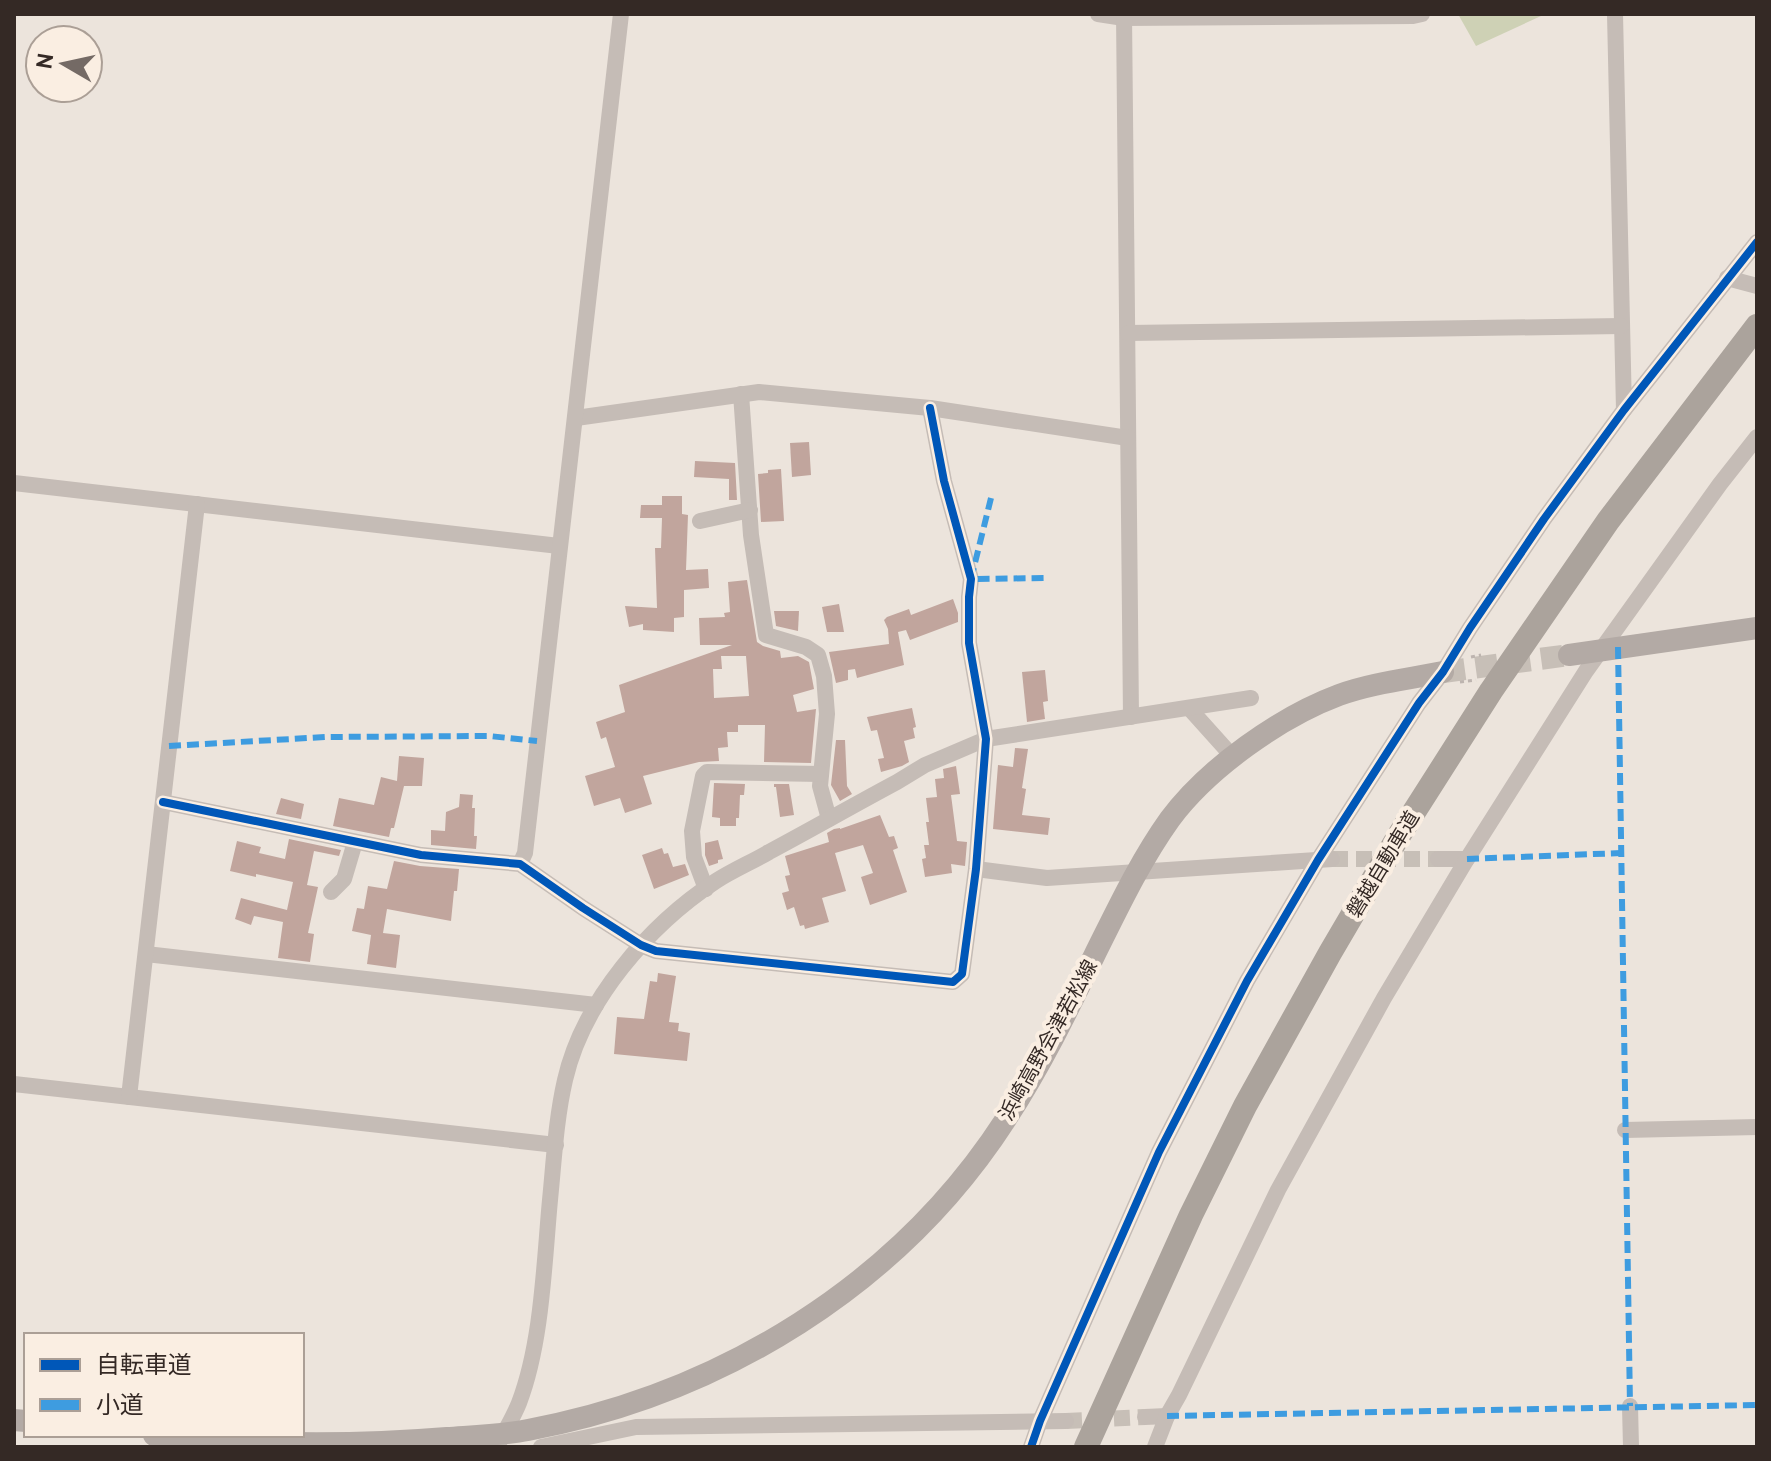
<svg xmlns="http://www.w3.org/2000/svg" width="1771" height="1461" viewBox="0 0 1771 1461" font-family="Overpass,'Noto Sans JP',sans-serif">
  <style>
    .green { fill: #ced1b5 }
    .building { fill: #c1a59d; fill-rule: evenodd }
    .lines { fill: none; stroke-linecap: round; stroke-linejoin: round }
    .minor-tunnel { stroke: #c7bfb7; stroke-width: 16; stroke-dasharray: 16 8; stroke-linecap: butt }
    .major-tunnel { stroke: #c7bfb7; stroke-width: 22; stroke-dasharray: 22 11; stroke-linecap: butt }
    .path { stroke: #bdb4af; stroke-width: 3; stroke-dasharray: 4 4; stroke-linecap: butt }
    .minor { stroke: #c5bcb6; stroke-width: 16 }
    .major { stroke: #b3aaa5; stroke-width: 22 }
    .highway { stroke: #aba39c; stroke-width: 24 }
    .quiet { stroke: #3e9ce0; stroke-width: 6; stroke-dasharray: 12 6; stroke-linecap: butt }
    .cycleway-casing { stroke: #faeee2; stroke-width: 13 }
    .cycleway { stroke: #0057b8; stroke-width: 8 }
    .labels { text-anchor: middle; stroke-width: 8; stroke-linejoin: round; paint-order: stroke }
    .street-label { font-size: 20px; fill: #342925; stroke: #faeee2 }
  </style>
  <rect width="100%" height="100%" fill="#ece4dc"/>
  <path class="green" d="M1458,14H1539L1541,16L1476,46Z"/>
  <g class="building">
    <path d="M809,442L811,475L792,477L790,443Z"/>
    <path d="M695,461L735,463L737,500H729V479L694,477Z"/>
    <path d="M781,469L784,521L761,522L758,474L768,473V470Z"/>
    <path d="M662,496H682V514L688,515L686,570L708,569L709,588L684,590V617L674,618V632L643,630V624L629,627L625,606L657,608L655,548H661L662,518H640L641,505H662Z"/>
    <path d="M747,580L757,642L763,646L780,651L781,658L798,656L809,662L814,689L793,695L797,712L816,709L811,763L764,762L765,725H738V732H727L728,747L718,748L719,761L699,762L643,776L652,804L625,813L620,798L594,806L585,776L615,767L606,737L601,739L596,722L625,712L619,685L732,645H700L699,618L725,617L724,613L730,612L728,582ZM721,656H746L749,696L714,698L713,669H722Z"/>
    <path d="M953,599L958,613V622L910,640L906,630L898,632L904,665L857,678L855,669L848,670V680L836,683L829,652L889,644L888,629L884,620L887,617L909,609L911,615Z"/>
    <path d="M839,604L844,632H827L822,607Z"/>
    <path d="M774,611H799L798,631L776,626Z"/>
    <path d="M1045,670L1048,701L1043,702L1045,719L1027,722L1022,672Z"/>
    <path d="M912,708L916,727L913,728L915,738L904,741L909,762L902,766L881,772L878,759L884,758L877,730L871,731L867,717Z"/>
    <path d="M836,740H845L847,786L852,794L840,801L831,785Z"/>
    <path d="M1015,748L1028,749L1022,788L1026,789L1022,815L1050,818L1048,835L993,829L998,765L1013,767Z"/>
    <path d="M399,756L424,758L422,786H404L394,828H391L389,837L333,826L339,798L374,805L381,777L397,781Z"/>
    <path d="M956,766L960,794L951,795L957,841L967,842L965,866L951,864L952,873L925,877L922,859L926,858L924,845H929L926,822H929L926,798L937,797L935,779L944,778L943,769Z"/>
    <path d="M714,783L745,784L744,795H740L739,818H736V826H720V818L712,817Z"/>
    <path d="M774,784H789L794,815L780,817L776,787H774Z"/>
    <path d="M460,794L473,795L472,808H475L474,836H477L476,849L431,845V830L445,831L446,812L459,807Z"/>
    <path d="M281,798L304,804L301,819L276,814Z"/>
    <path d="M880,815L889,837L894,836L898,848L893,850L907,892L870,905L861,877L873,873L863,845L835,853L846,891L822,898L829,922L805,929L804,925L800,926L794,907L787,910L782,893L789,891L785,876L790,875L785,856L829,842L827,833L834,829L840,828V829Z"/>
    <path d="M289,839L341,850L339,856L314,851L307,885L318,887L308,933L314,934L310,962L278,958L283,922L254,916L251,925L235,919L241,898L287,910L293,882L256,874V877L230,871L237,841L261,847L259,853L285,859Z"/>
    <path d="M718,840L723,859L718,860V863L709,866L705,855V843Z"/>
    <path d="M662,848L664,854L668,853L673,867L685,864L689,875L654,889L642,855Z"/>
    <path d="M394,861L420,866L459,869L457,891H454L451,921L387,909L383,933L400,935L396,968L367,964L371,935L352,931L357,908L364,909L368,886L387,889Z"/>
    <path d="M658,973L676,976L669,1022L679,1023L678,1031L690,1033L687,1061L614,1054L617,1017L644,1019L650,981L657,982Z"/>
  </g>
  <g class="lines">
    <g class="minor-tunnel">
      <path d="M1332,859H1438"/>
      <path d="M1066,1421L1145,1417"/>
    </g>
    <path class="major-tunnel" d="M1443,672L1569,655"/>
    <g class="path">
      <path d="M1471,657L1481,655"/>
      <path d="M1460,682L1476,680"/>
    </g>
    <g class="minor">
      <path d="M1098,14L1124,18L1413,16L1422,14"/>
      <path d="M1124,14L1131,717"/>
      <path d="M1615,14L1624,410"/>
      <path d="M1727,278L1757,286"/>
      <path d="M1128,333L1621,326"/>
      <path d="M741,394L751,535L766,635L806,647L818,655L824,676L827,714L820,786L829,819"/>
      <path d="M576,418L759,392L930,408L1128,438"/>
      <path d="M14,483L559,546"/>
      <path d="M700,521L750,510"/>
      <path d="M1189,708L1233,757"/>
      <path d="M163,802L421,855L520,864L583,908L641,945L656,951L953,982L962,974L976,869L986,739L969,643V597L971,579L944,481L930,408"/>
      <path d="M1438,859H1467"/>
      <path d="M520,864L525,853L621,14"/>
      <path d="M976,869L1047,878L1332,859"/>
      <path d="M706,889L694,857L692,831L703,776L707,772L821,774"/>
      <path d="M331,892L344,879L355,842"/>
      <path d="M146,954L596,1005"/>
      <path d="M14,1084L556,1145"/>
      <path d="M129,1097L197,504"/>
      <path d="M1625,1130L1757,1127"/>
      <path d="M1630,1406L1631,1447"/>
      <path d="M1145,1417L1167,1416"/>
      <path d="M497,1447C504,1432 513,1418 519,1403C542,1343 544,1264 550,1200C554,1160 556,1119 565,1080C583,1001 649,925 716,881C733,870 752,862 769,852C812,829 854,805 897,782L925,765L986,739L1251,698"/>
      <path d="M541,1447L636,1427L1066,1421"/>
      <path d="M1031,1447L1040,1421L1159,1152L1247,981L1318,860L1419,703L1443,672L1470,628L1544,519L1624,410L1757,242"/>
      <path d="M1155,1447L1167,1416L1179,1395L1278,1190L1384,998L1467,859L1586,671L1720,484L1757,437"/>
    </g>
    <g class="major">
      <path d="M1569,655L1757,628"/>
      <path d="M14,1420L26,1421"/>
      <path d="M154,1435C252,1445 349,1446 447,1438C474,1436 502,1435 528,1430C721,1394 899,1285 1006,1119C1040,1067 1068,1010 1095,954C1118,908 1140,861 1170,819C1208,768 1280,717 1339,695C1372,683 1409,679 1443,672"/>
    </g>
    <path class="highway" d="M1086,1447L1191,1215L1245,1106L1330,953L1398,837L1491,691L1608,521L1757,326"/>
    <g class="quiet">
      <path d="M991,498L971,579L1046,578"/>
      <path d="M1618,647L1630,1406"/>
      <path d="M169,746L326,737L489,736L537,741"/>
      <path d="M1467,859L1621,853"/>
      <path d="M1167,1416L1757,1405"/>
    </g>
    <g class="cycleway-casing">
      <g id="cycleway">
        <path d="M163,802L421,855L520,864L583,908L641,945L656,951L953,982L962,974L976,869L986,739L969,643V597L971,579L944,481L930,408"/>
        <path d="M1031,1447L1040,1421L1159,1152L1247,981L1318,860L1419,703L1443,672L1470,628L1544,519L1624,410L1757,242"/>
      </g>
    </g>
    <use href="#cycleway" class="cycleway"/>
  </g>
  <g class="labels">
    <g class="street-label">
      <text transform="translate(1383 864) rotate(-59)" y="7">磐越自動車道</text>
      <text transform="translate(1048 1040) rotate(-61)" y="7">浜崎高野会津若松線</text>
    </g>
  </g>
  <rect width="1771" height="1461" fill="none" stroke="#342925" stroke-width="32"/>
  <rect x="24" y="1333" width="280" height="104" fill="#faeee2" stroke="#ab9f96" stroke-width="2"/>
  <rect x="40" y="1359" width="40" height="12" fill="#0057b8" stroke="#ab9f96" stroke-width="2"/>
  <text x="96" y="1373" font-size="24" fill="#342925">自転車道</text>
  <rect x="40" y="1399" width="40" height="12" fill="#3e9ce0" stroke="#ab9f96" stroke-width="2"/>
  <text x="96" y="1413" font-size="24" fill="#342925">小道</text>
  <g transform="translate(64 64) rotate(279)"><circle r="38" fill="#faeee2" stroke="#ab9f96" stroke-width="2"/>
  <path d="M0-6L14 30L0 20L-14 30Z" fill="#746a65"/>
  <text y="-12" font-size="22" font-weight="bold" text-anchor="middle" fill="#342925">N</text>
  </g>
</svg>
